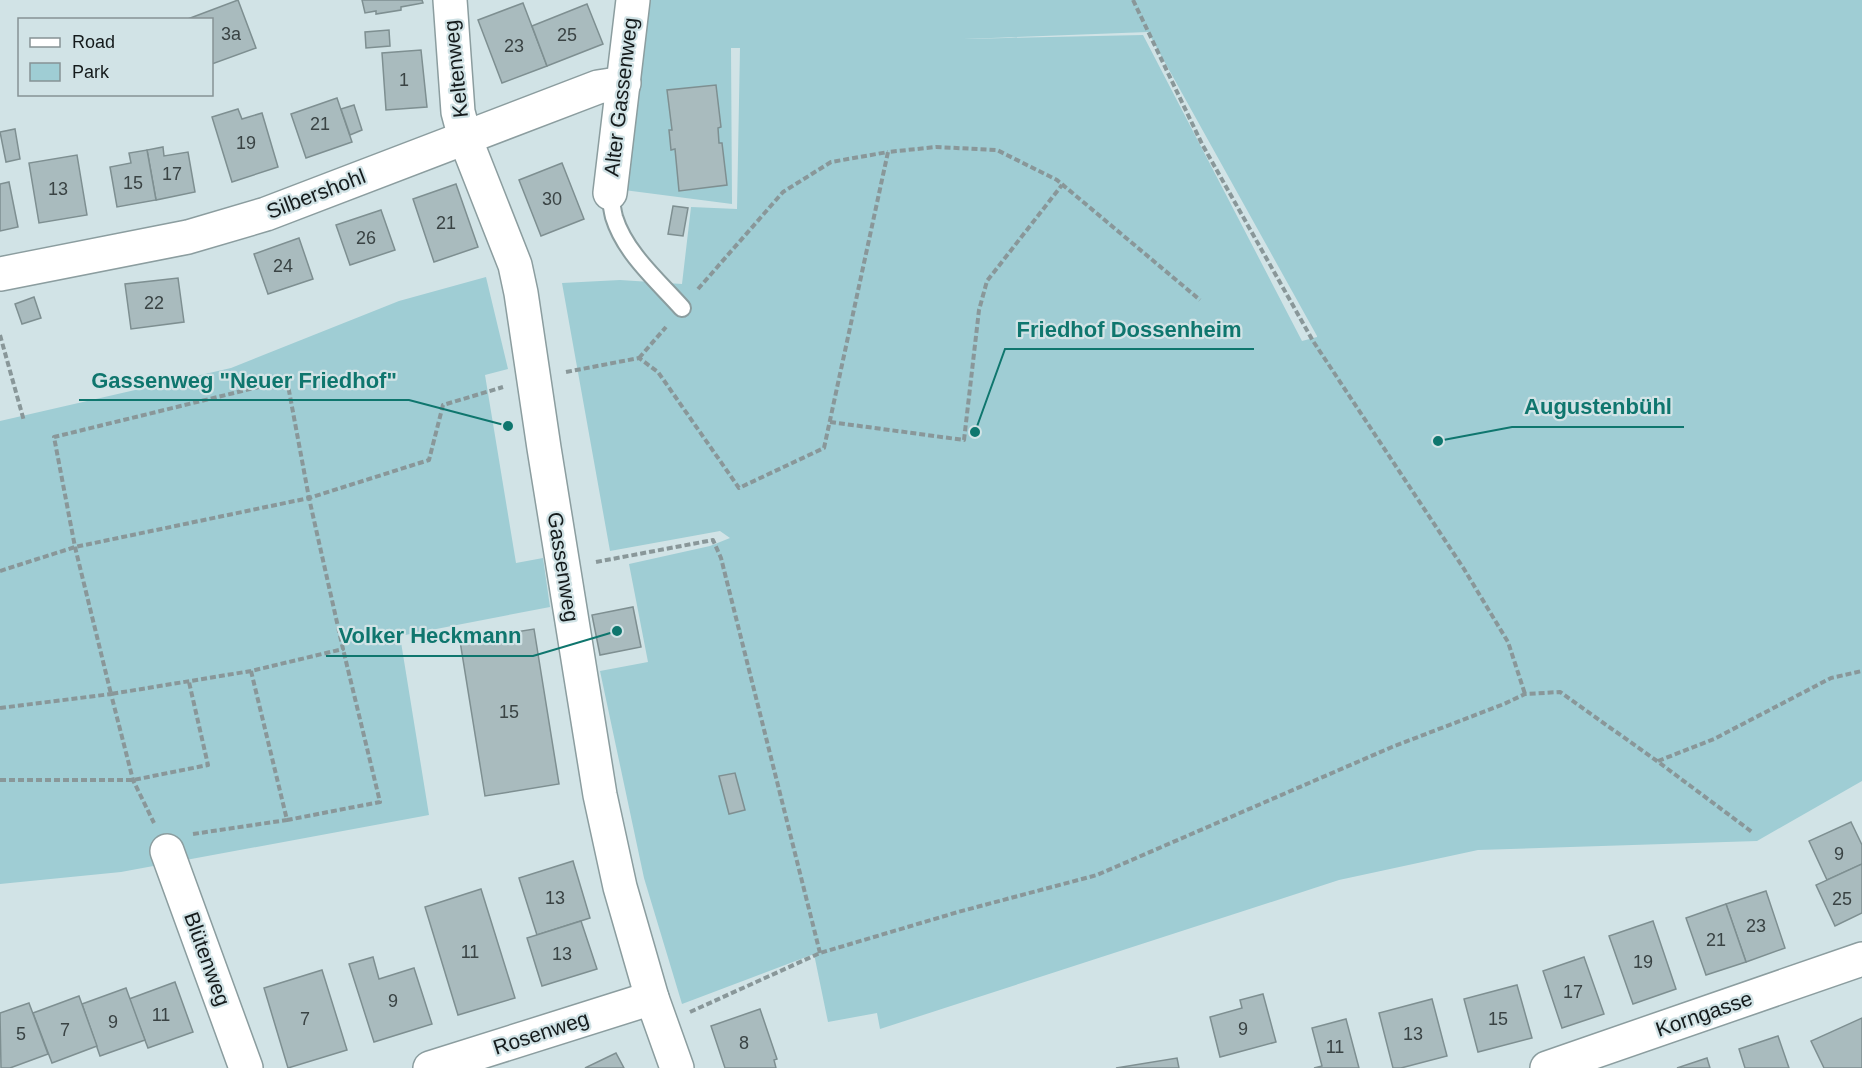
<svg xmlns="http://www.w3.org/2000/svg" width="1862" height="1068" viewBox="0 0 1862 1068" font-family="Helvetica,sans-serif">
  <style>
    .green { fill: #9fcdd4; fill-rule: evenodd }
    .building { fill: #a9bbbe; stroke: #7e8f91; stroke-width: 1.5 }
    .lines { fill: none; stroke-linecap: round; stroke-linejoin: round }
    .lane-casing { stroke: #8b9d9f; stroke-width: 20 }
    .street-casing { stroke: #8b9d9f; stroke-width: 36 }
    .path { stroke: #899799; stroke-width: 4; stroke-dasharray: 6 3; stroke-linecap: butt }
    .lane { stroke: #fff; stroke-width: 16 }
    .street { stroke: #fff; stroke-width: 33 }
    .labels { text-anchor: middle; stroke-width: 4.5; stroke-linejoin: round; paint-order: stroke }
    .number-label { font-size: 18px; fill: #3a4344 }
    .street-label { font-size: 21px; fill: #151b1c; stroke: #d1e3e6 }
    .leader { fill: none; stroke: #0f766e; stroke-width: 2 }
    .callout-dot { fill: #0f766e; stroke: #d1e3e6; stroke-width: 2 }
    .callout-label { font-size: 22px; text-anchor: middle; font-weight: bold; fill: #0f766e; stroke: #d1e3e6; stroke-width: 4.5; stroke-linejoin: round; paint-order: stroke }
  </style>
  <rect width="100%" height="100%" fill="#d1e3e6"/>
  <g class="green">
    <path d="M640,0H1862V781L1757,841L1478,850L1339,880L880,1029L877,1013L828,1022L814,954L682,1004L644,878L600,671L648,662L629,564L710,546L730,538L720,531L610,551L562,283L620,280L682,284L691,207L737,209L740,48H731L732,204L624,190ZM1148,32L1317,336V337L1302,341L1143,35L964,39Z"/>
    <path d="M486,277L508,369L485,375L516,563L543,558L550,607L400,636L429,815L121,872L0,884V421L231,368L399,301Z"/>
  </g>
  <g class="building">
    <path d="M238,0L256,48L212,64V20H185Z"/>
    <path d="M362,0H422L423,3L401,7V10L376,14V11L365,13Z"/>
    <path d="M523,3L547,66L502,83L478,20Z"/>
    <path d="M587,4L603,44L547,66L532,26Z"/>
    <path d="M389,30L390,46L366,48L365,32Z"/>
    <path d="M421,50L427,107L386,110L382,53Z"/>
    <path d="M716,85L721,127L718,128L719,143H722L727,185L679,191L675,149L671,150L669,130H672L667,90Z"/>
    <path d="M337,98L352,142L306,158L291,114Z"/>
    <path d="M354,105L362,130L350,135L341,109Z"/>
    <path d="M238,109L242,119L262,113L278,167L232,182L212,117Z"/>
    <path d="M15,129L20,159L6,162L0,132Z"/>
    <path d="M163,147L164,156L188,152L195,192L156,200L147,150Z"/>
    <path d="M147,150L156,200L117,207L110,167L131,163L129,153Z"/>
    <path d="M77,155L87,215L39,223L29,163Z"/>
    <path d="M562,163L584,219L541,236L519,180Z"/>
    <path d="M9,182L18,227L0,231V184Z"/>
    <path d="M456,184L478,247L434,262L413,199Z"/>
    <path d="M673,206L688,208L683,236L668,234Z"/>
    <path d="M381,210L395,250L350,265L336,225Z"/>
    <path d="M299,238L313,279L268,294L254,254Z"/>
    <path d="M178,278L184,322L131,329L125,284Z"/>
    <path d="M34,297L41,318L22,324L15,304Z"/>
    <path d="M633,607L641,647L600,655L592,615Z"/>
    <path d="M534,629L559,784L485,796L460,641Z"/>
    <path d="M735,773L745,810L729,814L719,776Z"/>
    <path d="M1851,822L1862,845V864L1827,880L1809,841Z"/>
    <path d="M573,861L590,918L537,935L519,878Z"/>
    <path d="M1862,864V913L1835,926L1816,885Z"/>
    <path d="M481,889L515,998L458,1015L425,907Z"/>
    <path d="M1766,891L1785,948L1746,962L1726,904Z"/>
    <path d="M1726,904L1746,962L1706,975L1686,918Z"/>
    <path d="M581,921L597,969L542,986L527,938Z"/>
    <path d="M1653,921L1676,989L1633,1004L1609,936Z"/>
    <path d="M373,957L379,979L414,968L432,1024L374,1042L349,964Z"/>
    <path d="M1584,957L1604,1014L1562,1028L1543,971Z"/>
    <path d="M322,970L347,1050L288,1068L264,988Z"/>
    <path d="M175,982L193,1032L148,1048L129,999Z"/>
    <path d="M1517,985L1532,1038L1478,1052L1464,999Z"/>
    <path d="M126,988L145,1040L100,1056L82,1004Z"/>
    <path d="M1263,994L1276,1042L1220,1057L1210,1017L1242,1008L1240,1000Z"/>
    <path d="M79,996L97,1046L52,1063L33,1013Z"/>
    <path d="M1432,999L1447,1056L1401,1068H1393L1379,1013Z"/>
    <path d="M29,1003L48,1054L10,1068H1L0,1013Z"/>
    <path d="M760,1009L777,1059L774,1060L776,1068H725L711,1026Z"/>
    <path d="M1862,1018V1068H1824L1811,1041Z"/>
    <path d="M1346,1019L1359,1068H1314L1322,1066L1312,1028Z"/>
    <path d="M1778,1036L1789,1068H1745L1739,1049Z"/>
    <path d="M616,1053L624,1068H585Z"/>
    <path d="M1177,1058L1179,1068H1116Z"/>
    <path d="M1707,1058L1710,1068H1677Z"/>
  </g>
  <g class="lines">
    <g class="lane-casing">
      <path id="lane" d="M610,193C611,201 612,209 614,217C625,253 658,281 682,308"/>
    </g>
    <g class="street-casing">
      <g id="street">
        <path d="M450,0L458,112L465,138L515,265L521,293L544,448L600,795L620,887L652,998L677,1068"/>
        <path d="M610,193L633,0"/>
        <path d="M0,274L188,237L266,214L598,87L624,83"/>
        <path d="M167,851L246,1068"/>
        <path d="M430,1068L652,998"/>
        <path d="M1547,1068L1862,959"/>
      </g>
    </g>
    <g class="path">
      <path d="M1133,0L1202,144L1313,341L1464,569L1508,642L1525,694"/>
      <path d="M698,289L783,192L831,162L888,152"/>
      <path d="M0,335L24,421"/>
      <path d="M639,358L666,327"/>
      <path d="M566,372L639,358L658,372L739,488L824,448L888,152L936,147L997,150L1057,180L1200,300"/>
      <path d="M287,380L309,498L343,649L251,671L111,694L75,547L54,437Z"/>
      <path d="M830,422L964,440L979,310L987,281L1062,185"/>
      <path d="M596,562L713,540L721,558L820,953"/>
      <path d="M0,571L75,547L309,498L429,460L443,405L503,387"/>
      <path d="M251,671L287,820L380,802L343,649"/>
      <path d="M0,708L111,694L133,780L154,823"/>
      <path d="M1658,761L1714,739L1831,678L1862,671"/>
      <path d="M0,780H133L208,765L189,682"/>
      <path d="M193,834L287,820"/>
      <path d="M690,1012L820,953L958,912L1097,875L1392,747L1504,704L1525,694L1560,692L1657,761L1752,832"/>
    </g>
    <use href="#lane" class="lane"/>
    <use href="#street" class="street"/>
  </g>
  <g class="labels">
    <g class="number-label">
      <text x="231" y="40">3a</text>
      <text x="567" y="41">25</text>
      <text x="514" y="52">23</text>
      <text x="404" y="86">1</text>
      <text x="320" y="130">21</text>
      <text x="246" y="149">19</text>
      <text x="172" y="180">17</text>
      <text x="133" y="189">15</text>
      <text x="58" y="195">13</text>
      <text x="552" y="205">30</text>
      <text x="446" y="229">21</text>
      <text x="366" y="244">26</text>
      <text x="283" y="272">24</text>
      <text x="154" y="309">22</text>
      <text x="509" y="718">15</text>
      <text x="1839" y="860">9</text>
      <text x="555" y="904">13</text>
      <text x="1842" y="905">25</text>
      <text x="1756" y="932">23</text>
      <text x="1716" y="946">21</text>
      <text x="470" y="958">11</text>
      <text x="562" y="960">13</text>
      <text x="1643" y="968">19</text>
      <text x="1573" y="998">17</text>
      <text x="393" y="1007">9</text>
      <text x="161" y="1021">11</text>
      <text x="305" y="1025">7</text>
      <text x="1498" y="1025">15</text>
      <text x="113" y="1028">9</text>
      <text x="1243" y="1035">9</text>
      <text x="65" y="1036">7</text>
      <text x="21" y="1040">5</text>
      <text x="1413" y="1040">13</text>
      <text x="744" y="1049">8</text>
      <text x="1335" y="1053">11</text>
    </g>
    <g class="street-label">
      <text transform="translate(456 69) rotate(-96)" y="7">Keltenweg</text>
      <text transform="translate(621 97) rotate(-83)" y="7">Alter Gassenweg</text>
      <text transform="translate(316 194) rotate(-21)" y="7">Silbershohl</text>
      <text transform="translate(563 567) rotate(81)" y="7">Gassenweg</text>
      <text transform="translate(207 959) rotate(70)" y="7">Blütenweg</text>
      <text transform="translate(1704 1014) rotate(-19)" y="7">Korngasse</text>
      <text transform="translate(541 1033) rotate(-18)" y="7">Rosenweg</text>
    </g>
  </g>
  <path class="leader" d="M975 432L1005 349H1254M508 426L409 400H79M1438 441L1512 427H1684M617 631L533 656H326"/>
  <g class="callout-dot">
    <circle cx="975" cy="432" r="6"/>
    <circle cx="508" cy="426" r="6"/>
    <circle cx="1438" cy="441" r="6"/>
    <circle cx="617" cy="631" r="6"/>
  </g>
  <g class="callout-label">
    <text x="1129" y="337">Friedhof Dossenheim</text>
    <text x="244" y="388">Gassenweg "Neuer Friedhof"</text>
    <text x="1598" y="414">Augustenbühl</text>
    <text x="430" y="643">Volker Heckmann</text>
  </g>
  <rect x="18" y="18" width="195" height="78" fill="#d1e3e6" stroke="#869395" stroke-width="1.5"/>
  <rect x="30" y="38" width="30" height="9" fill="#ffffff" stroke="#869395" stroke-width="1.5"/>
  <text x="72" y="48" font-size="18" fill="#151b1c">Road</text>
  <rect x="30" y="63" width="30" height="18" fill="#9fcdd4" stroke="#869395" stroke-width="1.5"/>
  <text x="72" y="78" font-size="18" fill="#151b1c">Park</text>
</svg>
